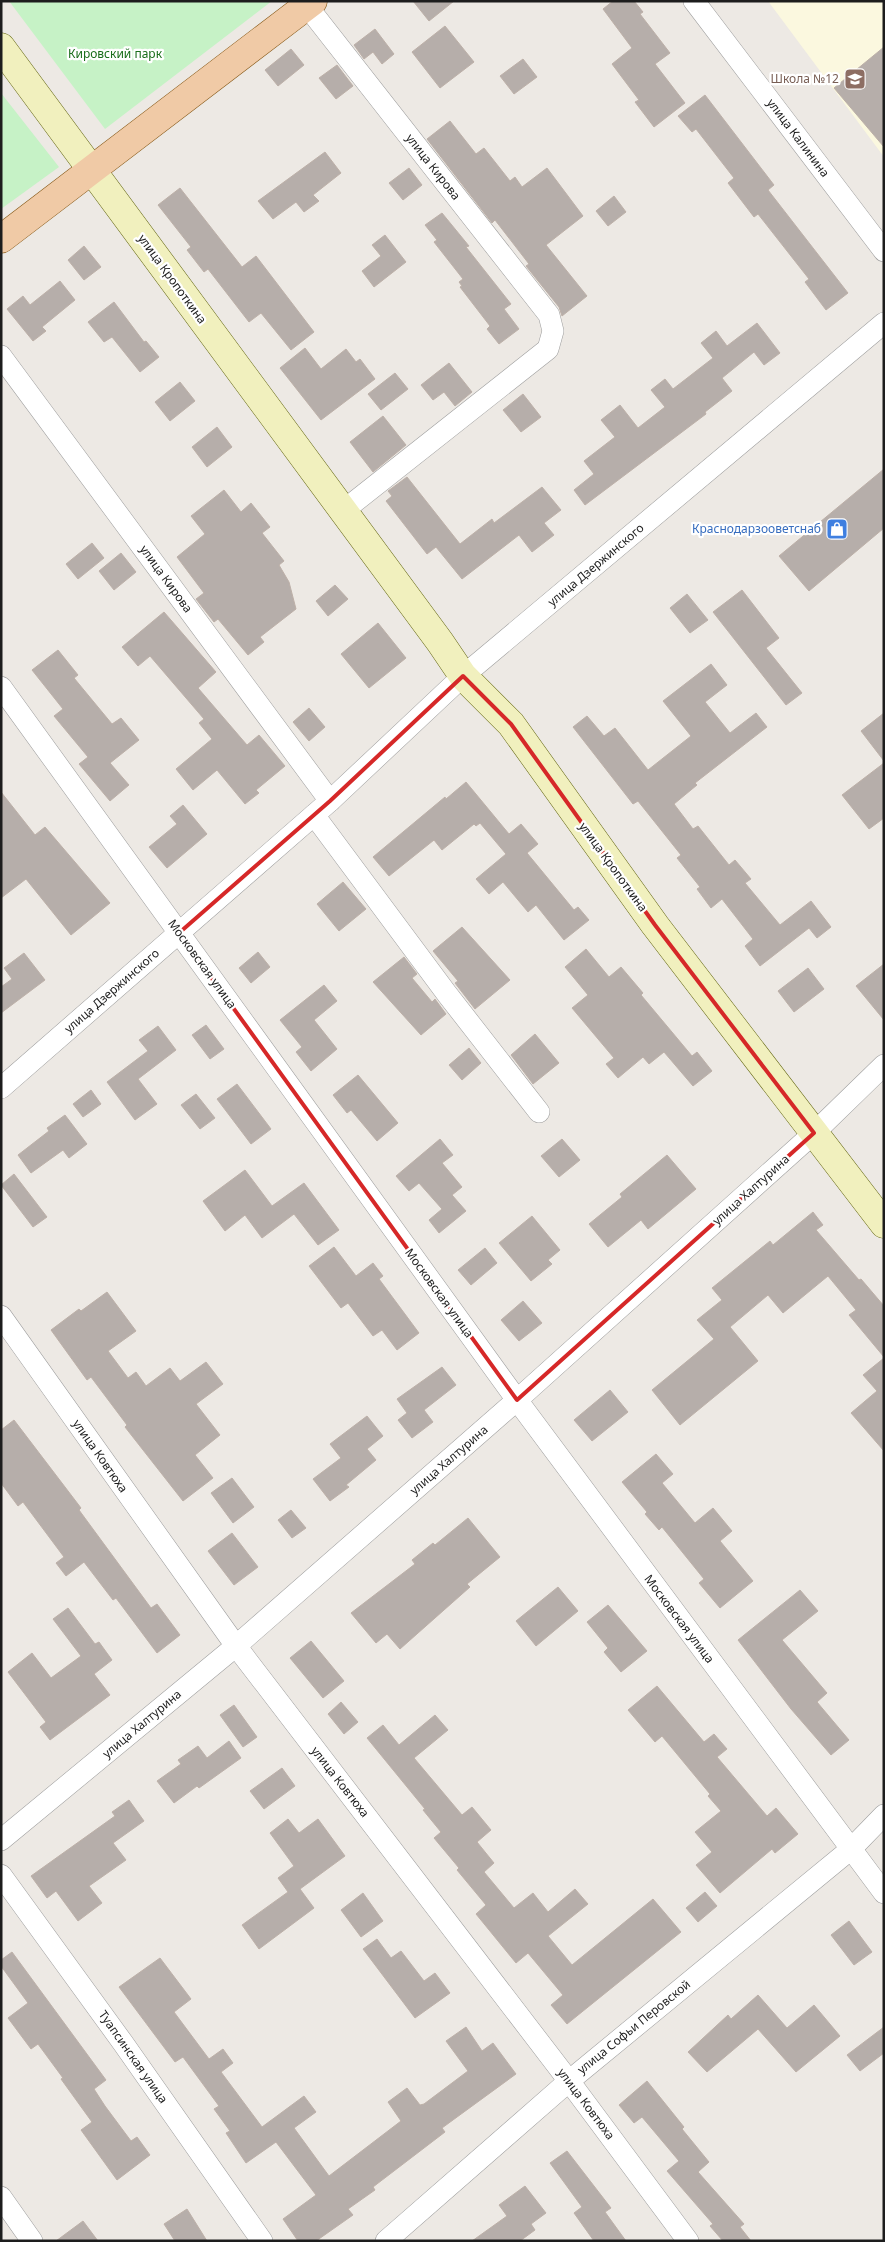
<svg xmlns="http://www.w3.org/2000/svg" width="885" height="2242" viewBox="0 0 885 2242" font-family="'Noto Sans',sans-serif">
  <style>
    .education { fill: #fbf8df }
    .park { fill: #c6f2c6 }
    .building { fill: #b6aeaa; stroke: #bdb0a8 }
    .lines { fill: none; stroke-linecap: round; stroke-linejoin: round }
    .minor-casing { stroke: #9e9e9e; stroke-width: 22 }
    .secondary-casing { stroke: #636612; stroke-width: 29 }
    .primary-casing { stroke: #835513; stroke-width: 29 }
    .minor { stroke: #fff; stroke-width: 21 }
    .secondary { stroke: #f1f0be; stroke-width: 28 }
    .primary { stroke: #f0caa6; stroke-width: 28 }
    .marked { fill: none; stroke: #d62828; stroke-width: 4; stroke-linejoin: round }
    .labels { text-anchor: middle; stroke-width: 4.5; stroke-linejoin: round; paint-order: stroke }
    .park-label { font-size: 12px; fill: #196d1a; stroke: #fff }
    .education-label { font-size: 12px; fill: #785e54; stroke: #fff; text-anchor: end }
    .street-label { font-size: 12px; fill: #1d1d1d; stroke: #fff }
    .shop-label { font-size: 12px; fill: #366cbe; stroke: #fff; text-anchor: end }
  </style>
  <rect width="100%" height="100%" fill="#ede9e4"/>
  <path class="education" d="M768,1H884V157Z"/>
  <g class="park">
    <path d="M9,1H272L105,129Z"/>
    <path d="M1,93L59,167L1,209Z"/>
  </g>
  <g class="building">
    <path d="M413,1H454L429,21Z"/>
    <path d="M613,1H634L643,12L640,14L670,53L655,64L685,103L654,127L635,102L639,100L612,64L632,48L603,9Z"/>
    <path d="M445,26L474,62L440,88L412,52Z"/>
    <path d="M375,29L394,54L382,64L373,52L364,59L354,45Z"/>
    <path d="M884,47V147L834,88Z"/>
    <path d="M291,49L304,65L278,86L265,70Z"/>
    <path d="M523,59L537,77L514,94L500,76Z"/>
    <path d="M337,65L353,86L336,99L319,78Z"/>
    <path d="M705,95L774,185L768,190L848,293L826,310L805,282L809,279L758,214L754,217L728,183L734,178L696,129L692,132L678,116Z"/>
    <path d="M450,121L476,154L484,148L510,181L515,177L522,187L547,168L583,216L546,245L587,296L562,316L559,307L526,266L529,264L495,220L492,223L427,139Z"/>
    <path d="M325,152L341,173L313,195L319,201L304,212L296,202L273,219L258,201Z"/>
    <path d="M409,168L422,185L403,200L389,183Z"/>
    <path d="M180,188L242,267L256,256L314,332L291,350L261,313L249,322L208,269L204,272L187,250L191,247L158,205Z"/>
    <path d="M614,196L626,212L608,226L596,211Z"/>
    <path d="M442,213L469,246L466,247L511,304L504,309L519,329L499,344L487,329L490,326L460,287L462,286L459,282L463,279L434,242L437,240L425,225Z"/>
    <path d="M385,235L406,262L374,287L362,271L381,256L372,245Z"/>
    <path d="M84,246L101,267L84,280L68,260Z"/>
    <path d="M60,281L75,300L42,327L46,331L33,341L7,309L23,296L30,305Z"/>
    <path d="M114,302L144,342L146,341L159,357L140,372L112,337L104,342L88,322Z"/>
    <path d="M757,323L780,353L764,365L754,352L722,378L732,391L705,412L706,414L585,505L574,490L594,474L584,461L615,437L601,420L620,405L638,428L665,407L651,390L665,379L673,389L713,358L701,343L716,331L727,346Z"/>
    <path d="M305,348L321,369L346,349L356,362L360,359L375,379L321,420L280,368Z"/>
    <path d="M449,363L472,392L455,406L444,392L433,400L421,385Z"/>
    <path d="M395,373L408,389L381,410L368,394Z"/>
    <path d="M180,382L195,401L170,421L155,402Z"/>
    <path d="M523,394L541,417L521,432L503,410Z"/>
    <path d="M383,416L406,445L373,472L350,442Z"/>
    <path d="M217,427L232,447L207,467L192,447Z"/>
    <path d="M884,469V528L809,591L779,556Z"/>
    <path d="M407,477L460,544L492,519L494,523L542,487L561,510L544,523L554,535L532,552L519,535L462,579L436,547L427,554L386,501L392,496L388,491Z"/>
    <path d="M224,490L241,512L251,503L270,527L262,533L284,561L279,565L289,582L296,609L260,637L264,642L248,655L218,619L214,622L196,599L204,593L177,557L205,534L191,516Z"/>
    <path d="M92,543L104,558L78,579L66,564Z"/>
    <path d="M121,553L136,572L114,590L99,571Z"/>
    <path d="M335,585L348,599L328,616L316,601Z"/>
    <path d="M742,590L779,638L766,648L802,693L786,705L713,612Z"/>
    <path d="M687,594L708,620L690,633L670,608Z"/>
    <path d="M164,612L216,672L198,688L247,745L259,735L285,766L256,790L259,793L245,804L217,770L193,790L176,769L212,739L199,723L204,719L150,656L138,666L122,647Z"/>
    <path d="M378,623L406,658L369,688L341,654Z"/>
    <path d="M58,650L78,675L74,678L112,724L121,718L139,740L110,763L129,785L110,801L79,764L88,757L54,716L63,709L32,670Z"/>
    <path d="M711,664L727,685L705,702L730,733L756,713L767,727L695,783L697,785L674,804L693,829L698,826L729,865L735,860L751,879L745,883L780,925L811,901L831,927L817,938L809,928L760,966L745,946L753,939L722,899L711,908L697,889L700,887L677,858L681,855L638,801L633,804L573,727L587,716L604,736L615,728L648,770L691,736L663,701Z"/>
    <path d="M309,708L325,727L309,741L293,722Z"/>
    <path d="M884,713V761L861,731Z"/>
    <path d="M884,763V818L869,829L842,795Z"/>
    <path d="M466,782L509,834L521,824L538,844L527,853L574,910L578,907L589,920L564,940L536,905L528,912L503,882L489,894L476,879L506,854L480,823L476,826L474,824L442,850L434,840L389,876L373,857L445,797L446,799Z"/>
    <path d="M1,792L35,835L45,827L110,903L71,935L26,879L1,898Z"/>
    <path d="M183,805L207,834L167,868L149,847L177,824L170,816Z"/>
    <path d="M343,882L366,909L339,931L317,904Z"/>
    <path d="M462,927L510,980L475,1009L455,983L458,981L433,951Z"/>
    <path d="M586,949L609,977L621,967L643,993L641,995L692,1056L697,1052L712,1071L693,1086L664,1052L649,1064L643,1057L618,1078L606,1064L614,1058L572,1008L588,995L565,967Z"/>
    <path d="M258,952L270,967L251,983L239,968Z"/>
    <path d="M24,953L45,980L1,1013V987L12,979L4,968Z"/>
    <path d="M404,957L417,974L412,978L432,1002L435,999L446,1014L421,1035L373,982Z"/>
    <path d="M884,964V1020L856,986Z"/>
    <path d="M808,968L824,989L794,1012L778,991Z"/>
    <path d="M324,985L337,1001L314,1020L337,1049L311,1071L296,1052L302,1047L280,1020Z"/>
    <path d="M206,1025L224,1049L210,1059L192,1035Z"/>
    <path d="M158,1026L176,1050L138,1079L157,1104L135,1120L107,1082L148,1051L139,1040Z"/>
    <path d="M535,1034L559,1063L533,1084L511,1055Z"/>
    <path d="M469,1048L481,1063L462,1080L449,1065Z"/>
    <path d="M358,1075L398,1123L377,1141L351,1110L347,1113L333,1095Z"/>
    <path d="M237,1084L271,1129L251,1144L217,1099Z"/>
    <path d="M91,1090L101,1104L83,1117L73,1104Z"/>
    <path d="M196,1094L215,1118L200,1129L181,1105Z"/>
    <path d="M65,1115L87,1144L69,1158L63,1150L31,1173L18,1155L49,1131L47,1128Z"/>
    <path d="M440,1139L453,1155L442,1163L462,1187L452,1195L466,1211L439,1233L429,1220L442,1209L419,1183L409,1191L396,1176Z"/>
    <path d="M562,1139L580,1160L559,1177L541,1156Z"/>
    <path d="M667,1155L696,1189L648,1229L641,1220L608,1247L589,1224L622,1197L620,1194Z"/>
    <path d="M245,1170L272,1206L304,1183L339,1230L318,1245L294,1214L262,1238L245,1215L225,1231L203,1201Z"/>
    <path d="M14,1174L47,1217L33,1227L1,1185Z"/>
    <path d="M813,1212L823,1225L816,1230L859,1280L861,1279L884,1306V1357L849,1315L856,1310L828,1276L783,1313L768,1295L730,1327L758,1361L680,1425L652,1390L714,1339L697,1320L722,1300L712,1288L770,1241L773,1245Z"/>
    <path d="M532,1216L560,1250L548,1260L552,1264L531,1281L499,1243Z"/>
    <path d="M334,1247L356,1276L373,1263L383,1276L379,1279L419,1333L397,1350L382,1330L373,1336L348,1303L341,1308L309,1266Z"/>
    <path d="M485,1248L497,1263L471,1285L458,1270Z"/>
    <path d="M107,1292L136,1331L108,1351L128,1378L136,1372L146,1386L170,1368L180,1381L206,1362L223,1384L196,1404L220,1435L195,1455L213,1478L183,1501L125,1427L127,1425L91,1377L87,1380L51,1330L79,1309L81,1311Z"/>
    <path d="M523,1301L542,1323L519,1341L501,1320Z"/>
    <path d="M884,1358V1451L851,1413L877,1391L863,1375Z"/>
    <path d="M442,1367L456,1385L424,1410L433,1422L412,1438L398,1420L407,1413L397,1399Z"/>
    <path d="M610,1390L628,1412L592,1441L574,1420Z"/>
    <path d="M367,1416L383,1436L367,1449L376,1460L346,1485L349,1487L330,1501L313,1479L341,1458L330,1444Z"/>
    <path d="M14,1420L81,1508L79,1510L151,1608L157,1604L180,1635L157,1653L116,1598L113,1600L84,1562L66,1576L56,1563L64,1557L23,1502L18,1506L1,1483V1430Z"/>
    <path d="M656,1454L673,1474L662,1483L695,1523L713,1508L732,1531L720,1541L753,1581L720,1608L699,1583L704,1579L662,1527L659,1530L645,1514L647,1512L622,1482Z"/>
    <path d="M232,1478L254,1507L233,1523L211,1493Z"/>
    <path d="M291,1510L306,1528L292,1538L278,1520Z"/>
    <path d="M468,1518L500,1557L467,1584L470,1587L400,1649L387,1634L376,1643L351,1613L415,1564L412,1560L433,1543L435,1545Z"/>
    <path d="M232,1533L258,1567L234,1585L208,1551Z"/>
    <path d="M558,1587L578,1611L536,1646L516,1621Z"/>
    <path d="M800,1590L818,1611L782,1640L827,1693L817,1702L849,1740L831,1755L791,1709L738,1640Z"/>
    <path d="M608,1605L647,1651L621,1672L604,1652L608,1648L587,1622Z"/>
    <path d="M68,1608L95,1644L99,1642L112,1660L94,1674L110,1695L50,1740L40,1727L46,1722L8,1672L32,1653L51,1678L81,1656L53,1619Z"/>
    <path d="M311,1641L344,1681L323,1698L290,1658Z"/>
    <path d="M657,1686L704,1742L714,1734L727,1749L717,1757L767,1816L776,1808L798,1834L775,1853L772,1849L720,1893L696,1865L712,1852L695,1832L721,1811L708,1796L710,1794L662,1736L655,1742L628,1710Z"/>
    <path d="M341,1702L358,1722L344,1734L328,1714Z"/>
    <path d="M234,1705L257,1737L243,1747L220,1715Z"/>
    <path d="M435,1715L448,1730L414,1758L462,1815L472,1807L491,1830L477,1842L494,1863L484,1872L514,1908L533,1893L548,1912L575,1889L588,1904L548,1936L572,1965L653,1899L681,1932L567,2024L551,2005L563,1995L528,1953L516,1963L476,1914L486,1905L457,1870L459,1868L434,1838L441,1832L423,1810L425,1809L367,1738L383,1725L399,1745Z"/>
    <path d="M229,1741L241,1758L199,1788L197,1786L174,1803L157,1781L181,1764L178,1760L198,1746L207,1758Z"/>
    <path d="M282,1768L295,1786L264,1809L250,1791Z"/>
    <path d="M129,1800L144,1821L113,1843L126,1860L89,1886L102,1903L78,1921L56,1891L47,1898L31,1876L115,1816L112,1812Z"/>
    <path d="M288,1819L299,1833L318,1819L345,1856L300,1889L314,1908L259,1949L242,1925L288,1892L278,1878L294,1866L270,1833Z"/>
    <path d="M705,1892L717,1906L698,1922L686,1908Z"/>
    <path d="M363,1893L383,1921L361,1937L341,1910Z"/>
    <path d="M849,1921L872,1952L854,1965L831,1935Z"/>
    <path d="M377,1939L391,1958L401,1951L424,1981L435,1973L450,1993L415,2018L363,1949Z"/>
    <path d="M12,1952L106,2080L94,2089L105,2106L131,2141L137,2137L150,2155L117,2180L81,2130L92,2122L61,2079L63,2078L38,2044L31,2049L8,2018L28,2003L1,1966V1960Z"/>
    <path d="M160,1958L191,1999L174,2012L209,2059L223,2049L233,2063L221,2072L262,2127L304,2096L316,2112L294,2128L329,2176L401,2121L388,2102L407,2088L420,2105L424,2104L468,2071L446,2041L466,2027L482,2051L493,2043L516,2074L442,2128L445,2132L373,2187L375,2190L348,2209L353,2215L316,2241H298L283,2219L316,2195L276,2142L246,2163L226,2133L230,2131L214,2109L219,2106L183,2057L175,2062L119,1987Z"/>
    <path d="M758,1995L787,2028L814,2005L840,2036L796,2072L758,2029L707,2072L688,2052L728,2015L731,2019Z"/>
    <path d="M884,2027V2053L860,2071L847,2055Z"/>
    <path d="M647,2081L684,2127L682,2129L709,2162L698,2172L744,2224L740,2227L751,2241H723L710,2226L713,2224L667,2171L679,2161L642,2117L634,2123L619,2105Z"/>
    <path d="M567,2151L611,2208L605,2212L626,2241H594L574,2213L582,2207L550,2163Z"/>
    <path d="M525,2186L546,2213L531,2224L535,2230L520,2241H472L507,2216L499,2205Z"/>
    <path d="M187,2209L207,2241H175L164,2224Z"/>
    <path d="M83,2221L98,2241H56Z"/>
  </g>
  <g class="lines">
    <g class="minor-casing">
      <g id="minor">
        <path d="M694,1L884,251"/>
        <path d="M307,6L549,315L553,331L548,349L343,511"/>
        <path d="M1,356L330,801"/>
        <path d="M1,687L517,1400L884,1893"/>
        <path d="M314,815L447,994L539,1112"/>
        <path d="M1,1088L330,801L463,676L884,323"/>
        <path d="M1,1316L236,1646L569,2081L688,2241"/>
        <path d="M1,1840L236,1646L517,1400L814,1133L884,1065"/>
        <path d="M1,1875L123,2043L262,2241"/>
        <path d="M1,2197L32,2241"/>
        <path d="M386,2241L569,2081L851,1849L884,1815"/>
      </g>
    </g>
    <g class="secondary-casing">
      <path id="secondary" d="M1,47L440,642L463,676L511,724L655,925L884,1224"/>
    </g>
    <g class="primary-casing">
      <path id="primary" d="M1,239L313,1"/>
    </g>
    <use href="#minor" class="minor"/>
    <use href="#secondary" class="secondary"/>
    <use href="#primary" class="primary"/>
  </g>
  <path class="marked" d="M463,676L511,724L655,925L814,1133L517,1400L179,933L330,801Z"/>
  <defs>
    <g id="school-square" transform="scale(1.125)"><rect x="-9" y="-9" width="18" height="18" rx="4" fill="#8d6e63" stroke="#fff"/><path d="M0-5L7-2L0 1L-7-2ZM-4 1L0 2.5L4 1V4Q0 6-4 4Z" fill="#fff"/></g>
    <g id="shop-square" transform="scale(1.125)"><rect x="-9" y="-9" width="18" height="18" rx="4" fill="#3f7fe0" stroke="#fff"/><path d="M-5-2.5h2.3a2.7 3.5 0 0 1 5.4 0H5L5.5 6h-11ZM-1.5-2.5h3a1.5 2.3 0 0 0-3 0Z" fill="#fff"/></g>
  </defs>
  <g fill-rule="evenodd">
    <use href="#school-square" x="855" y="79"/>
    <use href="#shop-square" x="837" y="529"/>
  </g>
  <g class="labels">
    <g class="park-label">
      <text x="115" y="58">Кировский парк</text>
    </g>
    <g class="education-label">
      <text x="839" y="83">Школа №12</text>
    </g>
    <g class="street-label">
      <text transform="translate(798 138) rotate(53)" y="4">улица Калинина</text>
      <text transform="translate(433 167) rotate(52)" y="4">улица Кирова</text>
      <text transform="translate(172 279) rotate(54)" y="4">улица Кропоткина</text>
      <text transform="translate(596 565) rotate(-40)" y="4">улица Дзержинского</text>
      <text transform="translate(166 579) rotate(54)" y="4">улица Кирова</text>
      <text transform="translate(613 867) rotate(54)" y="4">улица Кропоткина</text>
      <text transform="translate(202 964) rotate(54)" y="4">Московская улица</text>
      <text transform="translate(112 991) rotate(-41)" y="4">улица Дзержинского</text>
      <text transform="translate(751 1190) rotate(-42)" y="4">улица Халтурина</text>
      <text transform="translate(439 1293) rotate(54)" y="4">Московская улица</text>
      <text transform="translate(100 1456) rotate(55)" y="4">улица Ковтюха</text>
      <text transform="translate(449 1460) rotate(-41)" y="4">улица Халтурина</text>
      <text transform="translate(679 1619) rotate(53)" y="4">Московская улица</text>
      <text transform="translate(142 1724) rotate(-40)" y="4">улица Халтурина</text>
      <text transform="translate(340 1782) rotate(52)" y="4">улица Ковтюха</text>
      <text transform="translate(634 2027) rotate(-39)" y="4">улица Софьи Перовской</text>
      <text transform="translate(133 2057) rotate(55)" y="4">Туапсинская улица</text>
      <text transform="translate(586 2104) rotate(53)" y="4">улица Ковтюха</text>
    </g>
    <g class="shop-label">
      <text x="821" y="533">Краснодарзооветснаб</text>
    </g>
  </g>
  <rect width="885" height="2242" fill="none" stroke="#1d1d1d" stroke-width="5"/>
</svg>
